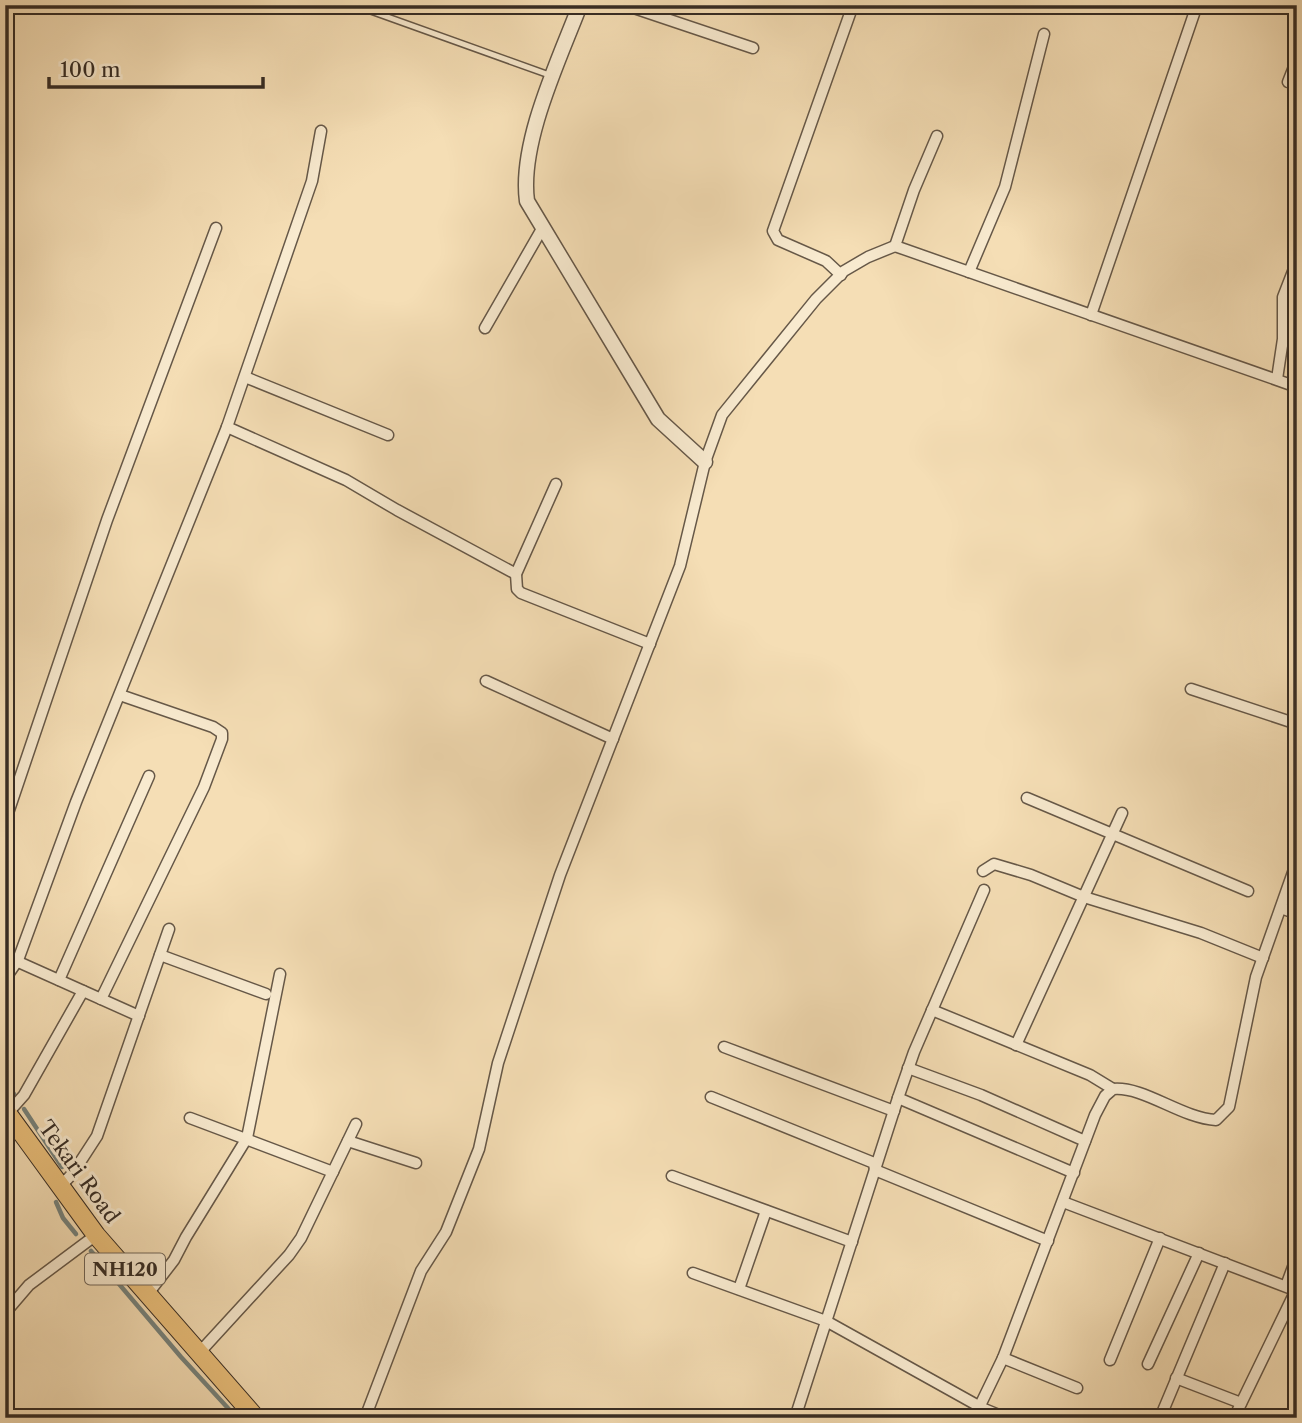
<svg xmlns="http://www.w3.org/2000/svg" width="1302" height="1423" viewBox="0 0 1302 1423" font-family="'Libre Caslon Text',serif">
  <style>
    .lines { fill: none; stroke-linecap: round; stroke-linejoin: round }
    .stream { stroke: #75827c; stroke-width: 4.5 }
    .service-casing { stroke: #665848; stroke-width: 8 }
    .minor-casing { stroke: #665848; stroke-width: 13 }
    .tertiary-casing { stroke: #665848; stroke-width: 17 }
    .trunk-casing { stroke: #362c24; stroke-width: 20 }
    .service { stroke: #f8eacf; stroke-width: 5 }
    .minor { stroke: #f8eacf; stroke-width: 10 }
    .tertiary { stroke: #f8eacf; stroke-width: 14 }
    .trunk { stroke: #eabf7a; stroke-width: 18 }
    .labels { text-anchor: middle; stroke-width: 6; stroke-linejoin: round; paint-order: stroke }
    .shield { fill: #f8eacf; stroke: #706557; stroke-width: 2 }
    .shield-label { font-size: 19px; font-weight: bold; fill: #362c24 }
    .street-label { font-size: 21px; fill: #362c24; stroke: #f8eacf }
  </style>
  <rect width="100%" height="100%" fill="#f5deb5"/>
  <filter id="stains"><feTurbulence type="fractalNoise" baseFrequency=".00286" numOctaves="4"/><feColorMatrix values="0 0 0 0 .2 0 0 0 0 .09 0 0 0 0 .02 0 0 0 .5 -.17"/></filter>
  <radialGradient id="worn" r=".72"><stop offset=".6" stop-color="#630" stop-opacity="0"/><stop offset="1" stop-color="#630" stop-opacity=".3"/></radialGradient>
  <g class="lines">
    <g class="stream">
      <path d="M5,1081L14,1094"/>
      <path d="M24,1109L62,1167"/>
      <path d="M56,1202L63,1218L76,1234"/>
      <path d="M91,1251L181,1357L237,1418"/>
    </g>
    <g class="service-casing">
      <path id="service" d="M354,5L552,76"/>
    </g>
    <g class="minor-casing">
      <g id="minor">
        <path d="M625,5L753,48"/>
        <path d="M1288,82L1297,59"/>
        <path d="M937,136L914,190L895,246L1297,387"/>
        <path d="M969,272L1005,187L1044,34"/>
        <path d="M841,275L826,261L778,240L773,231L853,5"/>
        <path d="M1091,315L1197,5"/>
        <path d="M485,328L543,227"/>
        <path d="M245,377L388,435"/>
        <path d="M1277,379L1283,339V297L1297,261"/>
        <path d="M227,427L346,480L397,510L516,574"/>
        <path d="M556,484L516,574L517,589L521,593L650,644"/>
        <path d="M486,681L613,739"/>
        <path d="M1191,689L1297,724"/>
        <path d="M1027,798L1248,891"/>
        <path d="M5,822L107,520L216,228"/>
        <path d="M983,871L994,864L1031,875L1084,897L1201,933L1263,958"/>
        <path d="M1281,908L1297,914"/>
        <path d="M160,955L266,994"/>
        <path d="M5,956L139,1016"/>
        <path d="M5,979L18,960L76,802L227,427L312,181L321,131"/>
        <path d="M59,980L149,776"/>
        <path d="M101,999L204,787L222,739V733L213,727L120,695"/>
        <path d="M932,1010L1090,1075L1113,1089"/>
        <path d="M1016,1045L1122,813"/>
        <path d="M724,1047L894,1111"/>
        <path d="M908,1068L981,1095L1085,1141"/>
        <path d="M711,1097L874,1163L875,1170L1048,1241"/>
        <path d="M898,1098L1074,1173"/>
        <path d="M8,1113L24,1095L83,991"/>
        <path d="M190,1118L333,1172"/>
        <path d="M348,1141L416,1163"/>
        <path d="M672,1176L852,1242"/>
        <path d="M60,1187L73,1173L97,1136L169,929"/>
        <path d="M1063,1202L1297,1291"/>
        <path d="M693,1273L826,1321L984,1409L1006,1418"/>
        <path d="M1286,1286L1297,1256"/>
        <path d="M739,1289L766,1211"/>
        <path d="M147,1295L174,1260L186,1237L247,1138L280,974"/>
        <path d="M5,1313L29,1285L96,1235"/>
        <path d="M199,1353L289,1255L301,1238L356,1124"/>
        <path d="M1003,1358L1077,1388"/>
        <path d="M1110,1360L1160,1238"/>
        <path d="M1148,1364L1199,1253"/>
        <path d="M1176,1378L1241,1403"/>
        <path d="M365,1418L421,1271L446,1232L479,1149L498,1063L560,875L680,566L705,462L722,415L816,299L844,271L868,257L895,246"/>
        <path d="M795,1418L898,1098L914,1052L984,890"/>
        <path d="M974,1418L1003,1358L1095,1115L1105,1096L1113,1089C1144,1086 1181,1118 1216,1120L1229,1107L1256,977L1297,861"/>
        <path d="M1160,1418L1225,1263"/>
        <path d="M1234,1418L1296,1290"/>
      </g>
    </g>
    <g class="tertiary-casing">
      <path id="tertiary" d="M580,5C559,60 519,143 527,201L658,419L705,462"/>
    </g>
    <g class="trunk-casing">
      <path id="trunk" d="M5,1110L96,1235L256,1418"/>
    </g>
    <use href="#service" class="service"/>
    <use href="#minor" class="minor"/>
    <use href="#tertiary" class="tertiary"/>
    <use href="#trunk" class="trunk"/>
  </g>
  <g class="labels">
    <rect class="shield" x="85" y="1253.5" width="80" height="31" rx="5"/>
    <g class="shield-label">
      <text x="125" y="1276">NH120</text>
    </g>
    <g class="street-label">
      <text transform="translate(79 1172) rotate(54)" y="7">Tekari Road</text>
    </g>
  </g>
  <rect width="1302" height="1423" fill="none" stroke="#f5deb5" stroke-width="28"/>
  <rect x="7" y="7" width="1288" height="1409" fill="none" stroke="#362c24" stroke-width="3.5"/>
  <rect x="14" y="14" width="1274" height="1395" fill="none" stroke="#362c24" stroke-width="2"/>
  <path d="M49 77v10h214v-10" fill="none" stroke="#362c24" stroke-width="3.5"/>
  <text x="60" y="77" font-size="21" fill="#362c24" stroke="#f8eacf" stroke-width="5" paint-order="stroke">100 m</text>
  <rect width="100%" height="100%" filter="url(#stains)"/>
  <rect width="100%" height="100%" fill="url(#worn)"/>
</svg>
